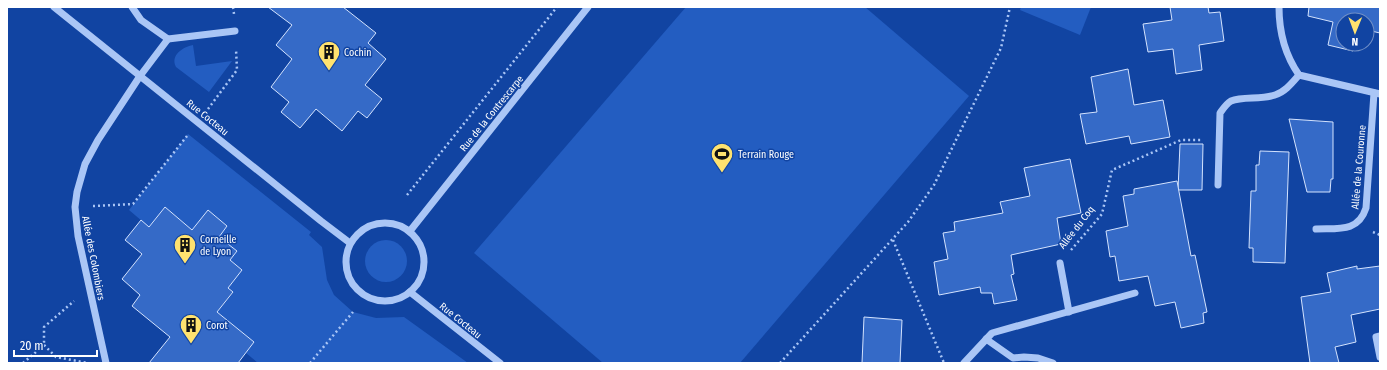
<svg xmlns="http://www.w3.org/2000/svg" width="1387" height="370" viewBox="0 0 1387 370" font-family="'Fira Sans Condensed',sans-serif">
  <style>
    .green { fill: #235dc1 }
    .building { fill: #356ac7; stroke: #d4e3fe }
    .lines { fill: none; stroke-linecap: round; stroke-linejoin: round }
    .path { stroke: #aac6f6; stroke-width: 2.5; stroke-dasharray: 2 3; stroke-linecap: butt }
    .minor { stroke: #aac6f6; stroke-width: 7 }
    .labels { text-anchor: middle; stroke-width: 3; stroke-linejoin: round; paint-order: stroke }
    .poi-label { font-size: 10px; fill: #fff; stroke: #1144a2; text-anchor: start }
    .street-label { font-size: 10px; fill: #fff; stroke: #1144a2 }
  </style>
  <rect width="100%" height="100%" fill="#1144a2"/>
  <g class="green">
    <path d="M686,7H865L969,96L740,363H603L474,253Z"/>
    <path d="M1021,7H1091L1080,35L1020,10Z"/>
    <path d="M193,45L196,66L232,61L209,92L176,67C170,55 183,47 193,45Z"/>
    <path d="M188,134L311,232L309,235L322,247L327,280L334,295L353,312L376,318L404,317L468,363H258L246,353L254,342L217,312L233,293L228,288L242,270L230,260L237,251L219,237L227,226L208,210L192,230L165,207L149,227L129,210Z"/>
    <circle cx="386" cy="261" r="21"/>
  </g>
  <g class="building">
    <path d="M268,7H343L376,33L368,43L386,59L365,85L382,99L367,118L358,111L342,131L316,109L300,128L281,112L289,102L271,87L292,59L276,45L292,25Z"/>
    <path d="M1170,7H1208L1209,13L1220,12L1224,41L1199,45L1202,70L1176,74L1173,49L1148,52L1143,24L1172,20Z"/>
    <path d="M1309,7H1380V33L1367,30V20H1343V44H1355L1353,51L1328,45L1333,22L1308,16Z"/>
    <path d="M1128,69L1134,105L1163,100L1170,137L1131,144L1129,136L1086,144L1080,114L1097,112L1091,77Z"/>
    <path d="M1289,119L1333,122V179H1331L1330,192H1307Z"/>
    <path d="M1180,144H1203L1202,190H1178Z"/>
    <path d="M1260,151L1289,152L1285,263L1253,262V248H1249L1251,191H1256V165H1259Z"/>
    <path d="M1070,159L1081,213L1057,218L1061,244L1011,255L1014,274L1011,275L1017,300L994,304L992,293H981L980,287L939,295L934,262L948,259L943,233L955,231L954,222L1003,213L1000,202L1030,196L1024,168Z"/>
    <path d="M1177,181L1191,256L1195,255L1207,312L1203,313L1204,323L1181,328L1175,302L1155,306L1148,276L1119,281L1115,256L1110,257L1106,231L1128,226L1123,196L1134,194V189Z"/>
    <path d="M165,207L192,230L208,210L227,226L219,237L237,251L230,260L242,270L228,288L233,292L217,312L254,342L238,363H149L170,337L132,306L140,295L122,279L142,254L125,240L141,220L149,227Z"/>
    <path d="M1357,266V269L1380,266V309L1351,315L1356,342L1335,347L1339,363H1310L1301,297L1331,292L1327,273Z"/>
    <path d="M864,317L902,320L900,363H862Z"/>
  </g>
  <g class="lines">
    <g class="path">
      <path d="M233,7L234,14"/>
      <path d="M208,109L237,70L236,49"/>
      <path d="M407,195L557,7"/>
      <path d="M93,206L133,204L187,136"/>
      <path d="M1373,232L1380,235"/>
      <path d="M893,240L944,363"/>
      <path d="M1071,250L1102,214L1112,170L1181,140H1201"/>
      <path d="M44,345L56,357L88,363"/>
      <path d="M23,363L44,345V327L74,301"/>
      <path d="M310,363L353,312"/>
      <path d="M780,363L908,222L934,185L1001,48L1010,7"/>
    </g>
    <g class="minor">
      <path d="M54,7L321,221L350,243"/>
      <path d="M1279,7C1279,32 1285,55 1299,75L1380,94"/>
      <path d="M168,39L235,31"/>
      <path d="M1218,185L1220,113C1223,109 1226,104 1231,101C1243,96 1261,100 1275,95C1285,92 1292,83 1299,75"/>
      <circle cx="385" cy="262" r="39"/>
      <path d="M1316,229C1337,228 1358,233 1366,208L1374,93"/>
      <path d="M410,231L588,7"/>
      <path d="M1060,263L1069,312"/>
      <path d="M410,292L500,363"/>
      <path d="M1380,336L1376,337L1380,357"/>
      <path d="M986,339L1013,358L1024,357L1038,358L1053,363"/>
      <path d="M106,363L78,236L75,207L77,192L85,164L98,140L140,76L168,39L141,20L132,7"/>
      <path d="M964,363L992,333L1135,293"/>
    </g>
  </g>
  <defs>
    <g id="building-pin" transform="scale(1.15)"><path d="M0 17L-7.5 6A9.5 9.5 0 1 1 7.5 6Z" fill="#ffe26f" stroke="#1144a2"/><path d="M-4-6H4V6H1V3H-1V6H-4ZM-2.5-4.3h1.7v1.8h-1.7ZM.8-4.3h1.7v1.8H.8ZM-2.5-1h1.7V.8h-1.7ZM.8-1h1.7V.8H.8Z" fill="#111"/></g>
    <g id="stadium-pin" transform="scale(1.15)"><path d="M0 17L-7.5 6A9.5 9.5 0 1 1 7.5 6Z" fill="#ffe26f" stroke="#1144a2"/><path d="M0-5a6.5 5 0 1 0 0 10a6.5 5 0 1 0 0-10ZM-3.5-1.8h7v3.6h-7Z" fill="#111"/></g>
  </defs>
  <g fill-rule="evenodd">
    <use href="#building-pin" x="329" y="52"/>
    <use href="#stadium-pin" x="722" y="154"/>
    <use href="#building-pin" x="185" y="245"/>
    <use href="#building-pin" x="191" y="325"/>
  </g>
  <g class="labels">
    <g class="poi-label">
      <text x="344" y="56">Cochin</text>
      <text x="738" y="158">Terrain Rouge</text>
      <text x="200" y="243">Corneille<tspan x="200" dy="12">de Lyon</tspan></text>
      <text x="206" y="329">Corot</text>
    </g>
    <g class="street-label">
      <text transform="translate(491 113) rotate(-51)" y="4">Rue de la Contrescarpe</text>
      <text transform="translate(208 117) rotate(39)" y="4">Rue Cocteau</text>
      <text transform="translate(1358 167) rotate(-85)" y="4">Allée de la Couronne</text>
      <text transform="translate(1076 227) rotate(-52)" y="4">Allée du Coq</text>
      <text transform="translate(94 258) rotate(79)" y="4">Allée des Colombiers</text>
      <text transform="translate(461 320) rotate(39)" y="4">Rue Cocteau</text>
    </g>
  </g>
  <rect width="1387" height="370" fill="none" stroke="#ffffff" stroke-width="16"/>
  <g transform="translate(1355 32) rotate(181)"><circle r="19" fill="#1144a2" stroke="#708fc7"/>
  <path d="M0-3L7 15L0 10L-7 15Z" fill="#ffe26f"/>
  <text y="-6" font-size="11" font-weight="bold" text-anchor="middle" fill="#ffffff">N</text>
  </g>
  <path d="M14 350v6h83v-6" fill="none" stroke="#ffffff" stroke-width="2"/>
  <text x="20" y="350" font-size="12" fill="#ffffff" stroke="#1144a2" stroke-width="3" paint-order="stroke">20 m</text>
</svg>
